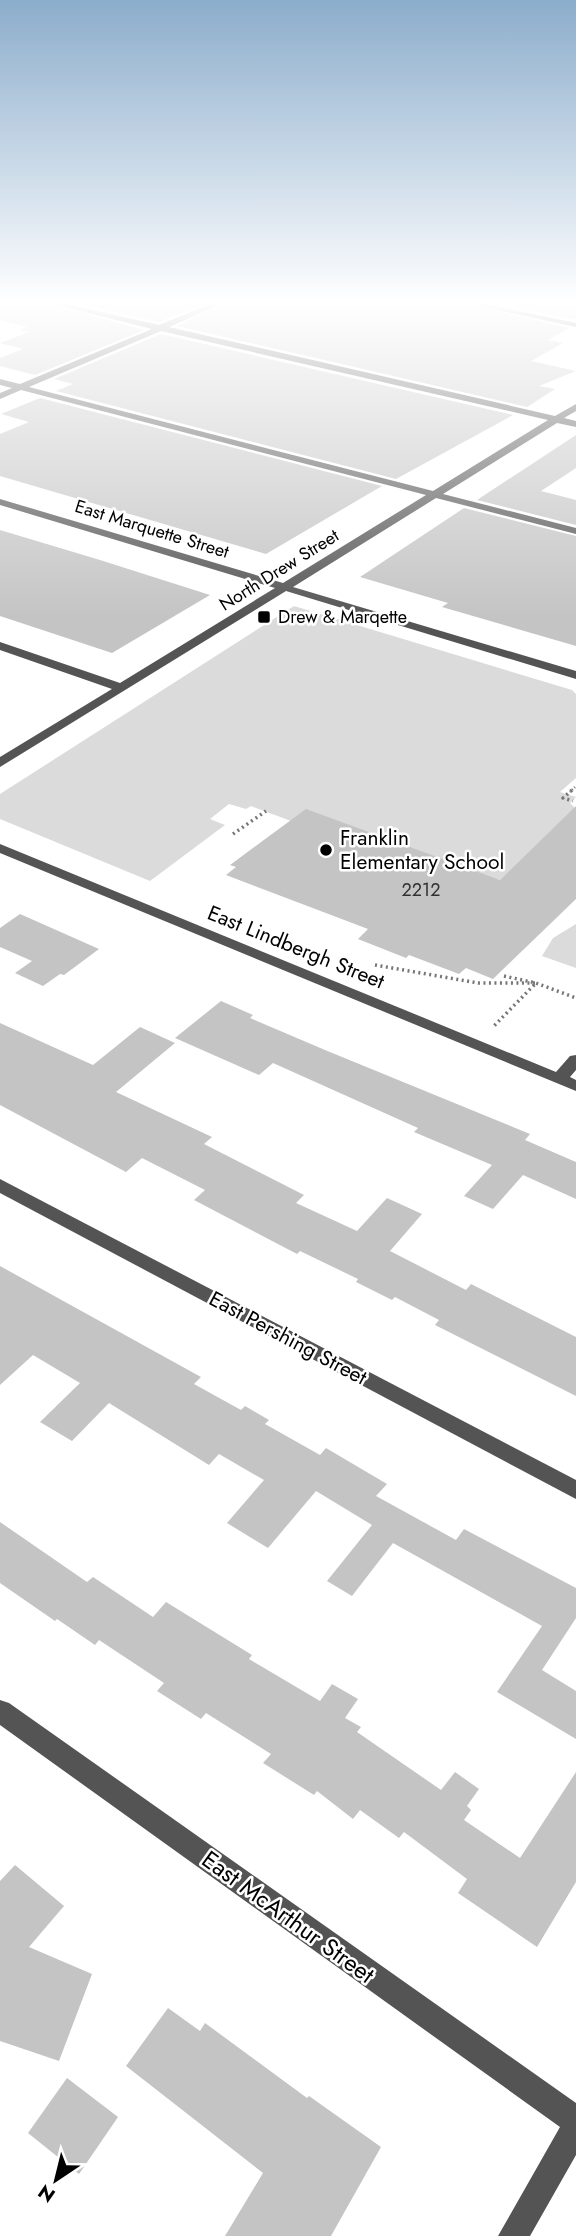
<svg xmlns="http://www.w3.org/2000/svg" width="576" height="2236" viewBox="0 0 576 2236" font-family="Jost,sans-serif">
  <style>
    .green { fill: #dbdbdb }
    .building { fill: #c4c4c4 }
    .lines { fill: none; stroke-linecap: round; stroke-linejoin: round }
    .path-far1 { stroke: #767676; stroke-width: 2.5; stroke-dasharray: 1 2; stroke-linecap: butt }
    .path { stroke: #767676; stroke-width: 3.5; stroke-dasharray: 2 3.5; stroke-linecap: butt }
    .minor { fill: #545454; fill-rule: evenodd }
    .poi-dot { fill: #000; stroke: #fff; stroke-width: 2.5 }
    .labels { text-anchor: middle; stroke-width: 5; stroke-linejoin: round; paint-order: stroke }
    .far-street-label { font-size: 18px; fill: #000; stroke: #fff }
    .far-poi-label { font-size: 18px; fill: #000; stroke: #fff; text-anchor: start }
    .number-label { font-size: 18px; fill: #313131 }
    .poi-label { font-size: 21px; fill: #000; stroke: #fff; text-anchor: start }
    .street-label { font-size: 21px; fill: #000; stroke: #fff }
    .near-street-label { font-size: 24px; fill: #000; stroke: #fff }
  </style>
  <rect width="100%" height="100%" fill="#fff"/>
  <g class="green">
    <path d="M294,606L572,690L576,694V778L560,792L576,797L570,803L576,809L500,880L291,821L251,806L246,809L229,804L210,819L225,825L150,881L0,819V794Z"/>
    <path d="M576,924V968L542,956L553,938Z"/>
  </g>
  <g class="building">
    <path d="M0,304H49L144,330L35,375L0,366V358L23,349L0,343L29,332L19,330L27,327L0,320Z"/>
    <path d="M79,304H203L159,322Z"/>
    <path d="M223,304H466L570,328L548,340L563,343L531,361L576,371L539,386L555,389L527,407L177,326Z"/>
    <path d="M498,304H576V320Z"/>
    <path d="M161,334L513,415L396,479L56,391L73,384L54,379Z"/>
    <path d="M40,398L382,486L266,554L0,476V434L29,422L1,414Z"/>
    <path d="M576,435V468L541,491L576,500V525L477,500Z"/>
    <path d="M464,508L576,536V646L442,607L448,603L360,577Z"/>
    <path d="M0,530L100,560L210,595L112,653L0,616Z"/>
    <path d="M576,806V899L493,979L466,968L459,974L409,955L406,958L358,939L368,929L226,875L236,867L230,865L306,809L500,880Z"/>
    <path d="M20,914L99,949L64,975L60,974L43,986L15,973L32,961L0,947V928Z"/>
    <path d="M221,1001L253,1015L250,1018L325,1050L530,1134L525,1140L576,1162V1199L523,1175L493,1209L464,1196L492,1165L414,1132L418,1128L273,1063L259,1075L175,1038Z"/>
    <path d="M0,1023L93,1065L140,1027L175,1043L116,1092L212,1137L204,1144L304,1195L296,1203L357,1231L387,1198L422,1214L390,1251L466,1290L471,1284L576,1337V1396L435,1325L439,1320L395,1297L392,1300L356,1282L358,1279L300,1251L297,1254L194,1200L205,1190L142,1158L126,1172L0,1105Z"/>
    <path d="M0,1266L201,1377L194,1384L241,1410L245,1406L269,1420L265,1424L320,1455L326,1448L387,1484L376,1496L456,1540L464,1529L576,1588V1618L542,1670L576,1691V1739L497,1692L542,1626L393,1543L352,1596L327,1581L372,1525L316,1491L268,1548L227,1523L264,1480L219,1454L209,1465L109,1403L72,1441L40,1422L80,1383L33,1355L0,1385Z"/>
    <path d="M0,1522L87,1582L93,1577L153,1617L166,1602L252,1655L249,1659L320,1701L332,1684L358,1699L345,1718L361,1727L357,1732L441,1790L455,1772L479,1789L467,1806L471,1810L464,1820L520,1858L576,1772V1882L537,1947L458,1893L467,1879L404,1832L399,1838L360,1810L353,1819L317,1791L314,1795L263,1763L271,1754L206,1713L201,1719L157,1691L164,1683L99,1640L95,1645L57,1619L55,1621L0,1583Z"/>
    <path d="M15,1865L64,1906L29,1947L92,1974L59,2061L0,2041V1881Z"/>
    <path d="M168,2008L200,2031L205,2023L307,2098L309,2096L381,2147L331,2236H225L263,2173L126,2066Z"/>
    <path d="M67,2078L118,2117L79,2174L28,2133Z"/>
  </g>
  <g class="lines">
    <path class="path-far1" d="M570,792L576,786"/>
    <g class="path">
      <path d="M572,790L563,798L573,801"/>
      <path d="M233,834L266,811"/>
      <path d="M375,965L478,983H536L492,1028"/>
      <path d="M504,976L536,983L576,998"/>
    </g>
    <g class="minor">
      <path d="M52,304H67L159,325L210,304H221L169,327L555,416L576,404V411L564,418L576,421V427L557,423L443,494L576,528V534L436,498L293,587L576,671V679L286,591L0,767V757L112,689L0,650V642L120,683L275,588L0,505V499L283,583L426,495L21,390L0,399V393L12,388L0,385V379L20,384L152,329ZM161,331L548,420L433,491L29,387Z"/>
      <path d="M469,304H485L576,323V327Z"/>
      <path d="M0,844L556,1072L570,1056L576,1055V1070L570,1077L576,1080V1091L0,853Z"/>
      <path d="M0,1179L576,1480V1499L0,1193Z"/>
      <path d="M0,1700L9,1703L576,2103V2155L530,2236H498L560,2127L0,1725Z"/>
    </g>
  </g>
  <linearGradient id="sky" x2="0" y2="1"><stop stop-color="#8cadcc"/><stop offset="0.49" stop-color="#fff"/><stop offset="1" stop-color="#fff" stop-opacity="0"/></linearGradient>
  <rect width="576" height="617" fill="url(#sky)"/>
  <g class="poi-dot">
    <rect x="257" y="610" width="14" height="14" rx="3.5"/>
    <circle cx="326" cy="850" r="7"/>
  </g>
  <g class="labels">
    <g class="far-street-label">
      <text transform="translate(152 529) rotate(17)" y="6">East Marquette Street</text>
      <text transform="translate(279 570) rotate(-32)" y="6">North Drew Street</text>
    </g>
    <g class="far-poi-label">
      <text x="278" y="623">Drew &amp; Marqette</text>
    </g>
    <g class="number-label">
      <text x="421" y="896">2212</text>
    </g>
    <g class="poi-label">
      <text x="340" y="845">Franklin<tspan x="340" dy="24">Elementary School</tspan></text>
    </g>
    <g class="street-label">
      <text transform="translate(296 947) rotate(22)" y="7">East Lindbergh Street</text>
      <text transform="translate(288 1338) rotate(28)" y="7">East Pershing Street</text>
    </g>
    <g class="near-street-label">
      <text transform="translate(288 1917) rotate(36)" y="8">East McArthur Street</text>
    </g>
  </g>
  <g transform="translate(56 2180) rotate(215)" stroke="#ffffff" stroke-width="5" paint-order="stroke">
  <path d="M0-5L12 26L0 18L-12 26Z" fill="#000000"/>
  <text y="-10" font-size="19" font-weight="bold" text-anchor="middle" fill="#000000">N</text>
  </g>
</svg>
